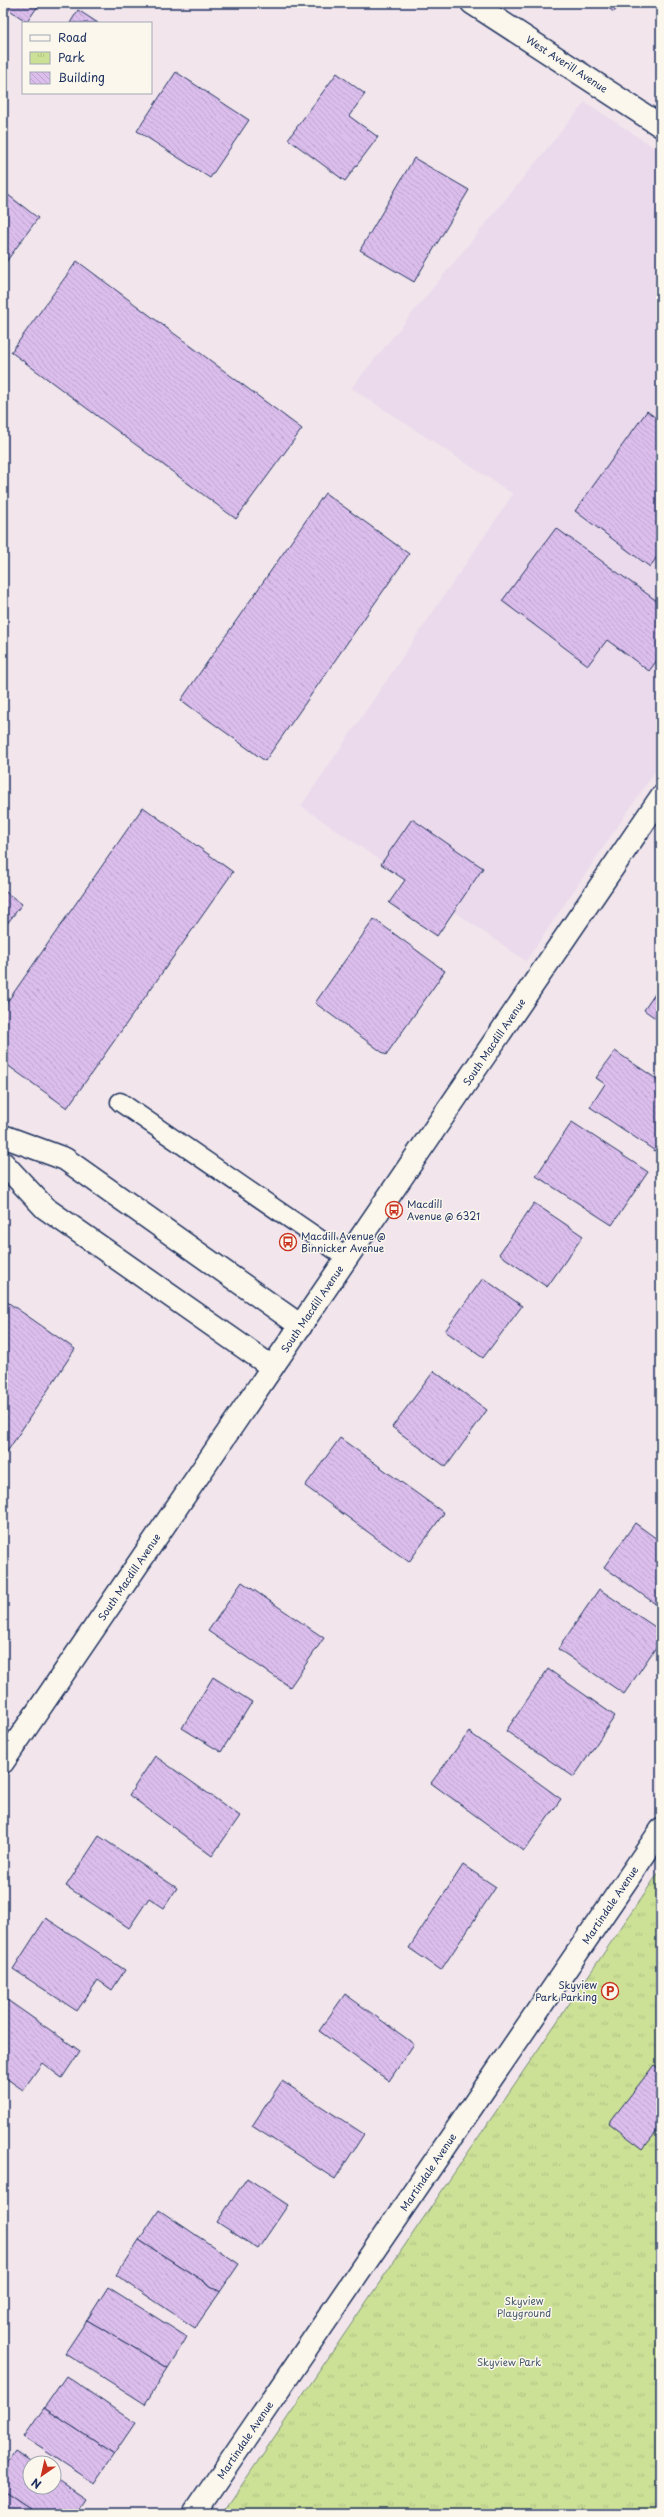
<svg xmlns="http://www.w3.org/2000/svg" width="664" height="2517" viewBox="0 0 664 2517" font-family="'Playpen Sans',sans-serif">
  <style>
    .built { fill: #ebdaec }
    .park { fill: url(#park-tufts); stroke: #74887a }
    .building { fill: url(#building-back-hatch); stroke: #1b2f5e }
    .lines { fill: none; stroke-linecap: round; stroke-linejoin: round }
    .lane-casing { stroke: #1b2f5e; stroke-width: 21 }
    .street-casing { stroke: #1b2f5e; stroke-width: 25 }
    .secondary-casing { stroke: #1b2f5e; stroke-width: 25 }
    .lane { stroke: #fbf7ec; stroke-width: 18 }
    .street { stroke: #fbf7ec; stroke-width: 22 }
    .secondary { stroke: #fbf7ec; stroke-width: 22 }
    .labels { text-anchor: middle; stroke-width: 3; stroke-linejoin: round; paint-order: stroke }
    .street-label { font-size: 10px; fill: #1b2f5e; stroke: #fbf7ec }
    .poi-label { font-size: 10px; fill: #1b2f5e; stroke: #fbf7ec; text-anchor: start }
    .park-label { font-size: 10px; fill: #475c6c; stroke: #fbf7ec }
  </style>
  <defs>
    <pattern id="park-tufts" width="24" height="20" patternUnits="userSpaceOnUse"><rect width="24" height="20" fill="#cce196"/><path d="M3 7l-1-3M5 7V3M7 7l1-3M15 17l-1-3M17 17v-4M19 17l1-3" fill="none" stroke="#afc184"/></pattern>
    <pattern id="building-back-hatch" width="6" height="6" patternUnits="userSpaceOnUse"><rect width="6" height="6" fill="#dcbeec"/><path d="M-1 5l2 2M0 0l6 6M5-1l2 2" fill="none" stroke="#bca4cd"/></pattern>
  </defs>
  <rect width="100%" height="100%" fill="#f2e6ec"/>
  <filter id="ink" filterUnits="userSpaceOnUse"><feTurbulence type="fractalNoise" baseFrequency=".025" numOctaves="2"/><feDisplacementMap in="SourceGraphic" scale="8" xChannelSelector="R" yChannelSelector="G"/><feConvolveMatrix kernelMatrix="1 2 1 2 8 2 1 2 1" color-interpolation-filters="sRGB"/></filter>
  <g filter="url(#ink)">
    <path class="built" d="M585,102L661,152V763L526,961L301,806L513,494L351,388Z"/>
    <path class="park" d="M661,1869V2514H222Z"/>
    <g class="building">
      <path d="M3,3H40L27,22L4,6L3,8Z"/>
      <path d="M601,3H621L614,12Z"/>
      <path d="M78,10L98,23H70Z"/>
      <path d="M176,72L249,120L210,178L137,131Z"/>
      <path d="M337,73L365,94L349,116L378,137L345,181L288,139Z"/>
      <path d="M414,158L469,190L414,282L360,250Z"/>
      <path d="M3,191L38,218L3,266Z"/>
      <path d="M77,261L302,429L236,519L11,352Z"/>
      <path d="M647,411L661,422V517L657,523L661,526V551L650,567L575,511Z"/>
      <path d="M325,493L409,554L265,761L181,700Z"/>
      <path d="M556,528L661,604V655L649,671L607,640L588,665L502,601Z"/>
      <path d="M143,807L233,872L67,1108L3,1062V1008Z"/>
      <path d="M412,819L483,868L437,936L389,903L405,880L381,864Z"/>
      <path d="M3,890L22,904L3,929Z"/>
      <path d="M374,919L445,971L386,1055L315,1003Z"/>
      <path d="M661,985V1022L644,1010Z"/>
      <path d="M615,1051L661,1082V1155L590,1107L605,1084L596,1078Z"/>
      <path d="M572,1122L648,1172L612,1225L536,1176Z"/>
      <path d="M534,1203L583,1236L547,1287L499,1254Z"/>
      <path d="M483,1278L522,1306L483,1358L445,1331Z"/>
      <path d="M3,1299L75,1349L3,1458Z"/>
      <path d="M434,1371L487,1410L446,1467L392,1427Z"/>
      <path d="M340,1438L444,1513L409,1562L305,1486Z"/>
      <path d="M635,1523L661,1542V1608L604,1567Z"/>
      <path d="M242,1582L324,1638L290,1687L208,1631Z"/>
      <path d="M599,1589L661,1631V1640L624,1694L558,1649Z"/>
      <path d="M548,1669L615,1716L574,1777L506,1731Z"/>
      <path d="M213,1677L252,1702L221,1752L182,1728Z"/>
      <path d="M469,1732L561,1799L524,1851L431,1783Z"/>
      <path d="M155,1756L240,1816L212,1856L129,1795Z"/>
      <path d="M99,1836L177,1888L164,1908L149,1898L129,1928L66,1886Z"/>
      <path d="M463,1865L496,1887L441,1970L409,1948Z"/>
      <path d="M46,1918L125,1970L112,1990L98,1980L77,2011L13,1969Z"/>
      <path d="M345,1994L414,2044L389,2081L319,2031Z"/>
      <path d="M3,1997L80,2051L62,2078L42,2063L23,2090L3,2076Z"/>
      <path d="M654,2065L661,2070V2126L643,2149L609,2123Z"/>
      <path d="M282,2081L364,2134L335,2179L252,2126Z"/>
      <path d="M247,2178L288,2205L258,2249L217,2222Z"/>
      <path d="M159,2210L239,2264L220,2292L139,2240Z"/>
      <path d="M139,2240L220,2292L195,2328L116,2275Z"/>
      <path d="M108,2287L187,2337L168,2368L87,2320Z"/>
      <path d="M87,2320L168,2368L145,2404L65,2353Z"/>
      <path d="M66,2376L135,2423L114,2454L44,2408Z"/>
      <path d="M44,2408L114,2454L94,2483L24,2437Z"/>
      <path d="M15,2451L33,2463H30V2487H54V2478L85,2499L75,2514H37L3,2491V2469Z"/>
      <path d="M3,2491L37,2514H3Z"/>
    </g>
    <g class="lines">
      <g class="lane-casing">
        <path id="lane" d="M120,1102L347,1258"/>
      </g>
      <g class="street-casing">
        <g id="street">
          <path d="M472,3L661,126"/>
          <path d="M3,1136L65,1159L301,1326"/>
          <path d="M3,1163L45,1208L272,1367"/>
          <path d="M194,2514L661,1830"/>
        </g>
      </g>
      <g class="secondary-casing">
        <path id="secondary" d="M3,1762L661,797"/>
      </g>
      <use href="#lane" class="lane"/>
      <use href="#street" class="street"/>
      <use href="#secondary" class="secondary"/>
    </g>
  </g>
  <defs>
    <g id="bus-ring" transform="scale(0.9)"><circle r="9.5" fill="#fbf7ec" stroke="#c8321e" stroke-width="1.5"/><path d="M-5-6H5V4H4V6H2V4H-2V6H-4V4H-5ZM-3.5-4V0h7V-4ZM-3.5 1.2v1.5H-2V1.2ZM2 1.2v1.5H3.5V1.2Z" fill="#c8321e"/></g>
    <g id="parking-ring" transform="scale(0.9)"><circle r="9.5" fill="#fbf7ec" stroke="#c8321e" stroke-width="1.5"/><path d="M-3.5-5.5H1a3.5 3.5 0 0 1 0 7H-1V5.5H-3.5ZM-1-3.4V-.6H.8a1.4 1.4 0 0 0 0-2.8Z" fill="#c8321e"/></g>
  </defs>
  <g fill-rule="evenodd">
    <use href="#bus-ring" x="394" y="1210"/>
    <use href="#bus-ring" x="288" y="1242"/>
    <use href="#parking-ring" x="610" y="1991"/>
  </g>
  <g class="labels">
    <g class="street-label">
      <text transform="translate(567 64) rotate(33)" y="4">West Averill Avenue</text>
      <text transform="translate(494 1042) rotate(-56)" y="4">South Macdill Avenue</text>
      <text transform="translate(312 1309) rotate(-56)" y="4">South Macdill Avenue</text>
      <text transform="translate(129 1577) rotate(-56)" y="4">South Macdill Avenue</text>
      <text transform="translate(610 1905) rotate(-56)" y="4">Martindale Avenue</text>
      <text transform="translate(428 2172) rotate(-56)" y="4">Martindale Avenue</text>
      <text transform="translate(245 2440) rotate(-56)" y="4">Martindale Avenue</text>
    </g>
    <g class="poi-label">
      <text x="407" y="1208">Macdill<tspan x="407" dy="12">Avenue @ 6321</tspan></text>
      <text x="301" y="1240">Macdill Avenue @<tspan x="301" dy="12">Binnicker Avenue</tspan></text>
      <text x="597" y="1989" text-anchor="end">Skyview<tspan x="597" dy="12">Park Parking</tspan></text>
    </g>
    <g class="park-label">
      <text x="524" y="2305">Skyview<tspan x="524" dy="12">Playground</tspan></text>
      <text x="509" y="2366">Skyview Park</text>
    </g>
  </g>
  <rect width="664" height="2517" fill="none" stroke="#fbf7ec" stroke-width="16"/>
  <rect x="8" y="8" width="648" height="2501" fill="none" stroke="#1b2f5e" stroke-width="1.5" filter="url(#ink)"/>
  <rect x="22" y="22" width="130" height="72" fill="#fbf7ec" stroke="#a1a7b3"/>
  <rect x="30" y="35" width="20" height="6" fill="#fbf7ec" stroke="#a1a7b3"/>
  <text x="58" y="42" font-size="12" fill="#1b2f5e">Road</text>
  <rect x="30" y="52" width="20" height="12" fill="url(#park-tufts)" stroke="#a1a7b3"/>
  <text x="58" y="62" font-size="12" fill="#1b2f5e">Park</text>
  <rect x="30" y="72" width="20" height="12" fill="url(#building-back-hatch)" stroke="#a1a7b3"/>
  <text x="58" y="82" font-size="12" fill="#1b2f5e">Building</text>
  <g transform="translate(42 2475) rotate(214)"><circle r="19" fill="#fbf7ec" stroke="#a1a7b3"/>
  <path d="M0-3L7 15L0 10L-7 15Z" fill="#c8321e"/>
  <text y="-6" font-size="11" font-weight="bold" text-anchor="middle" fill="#1b2f5e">N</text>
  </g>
</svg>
